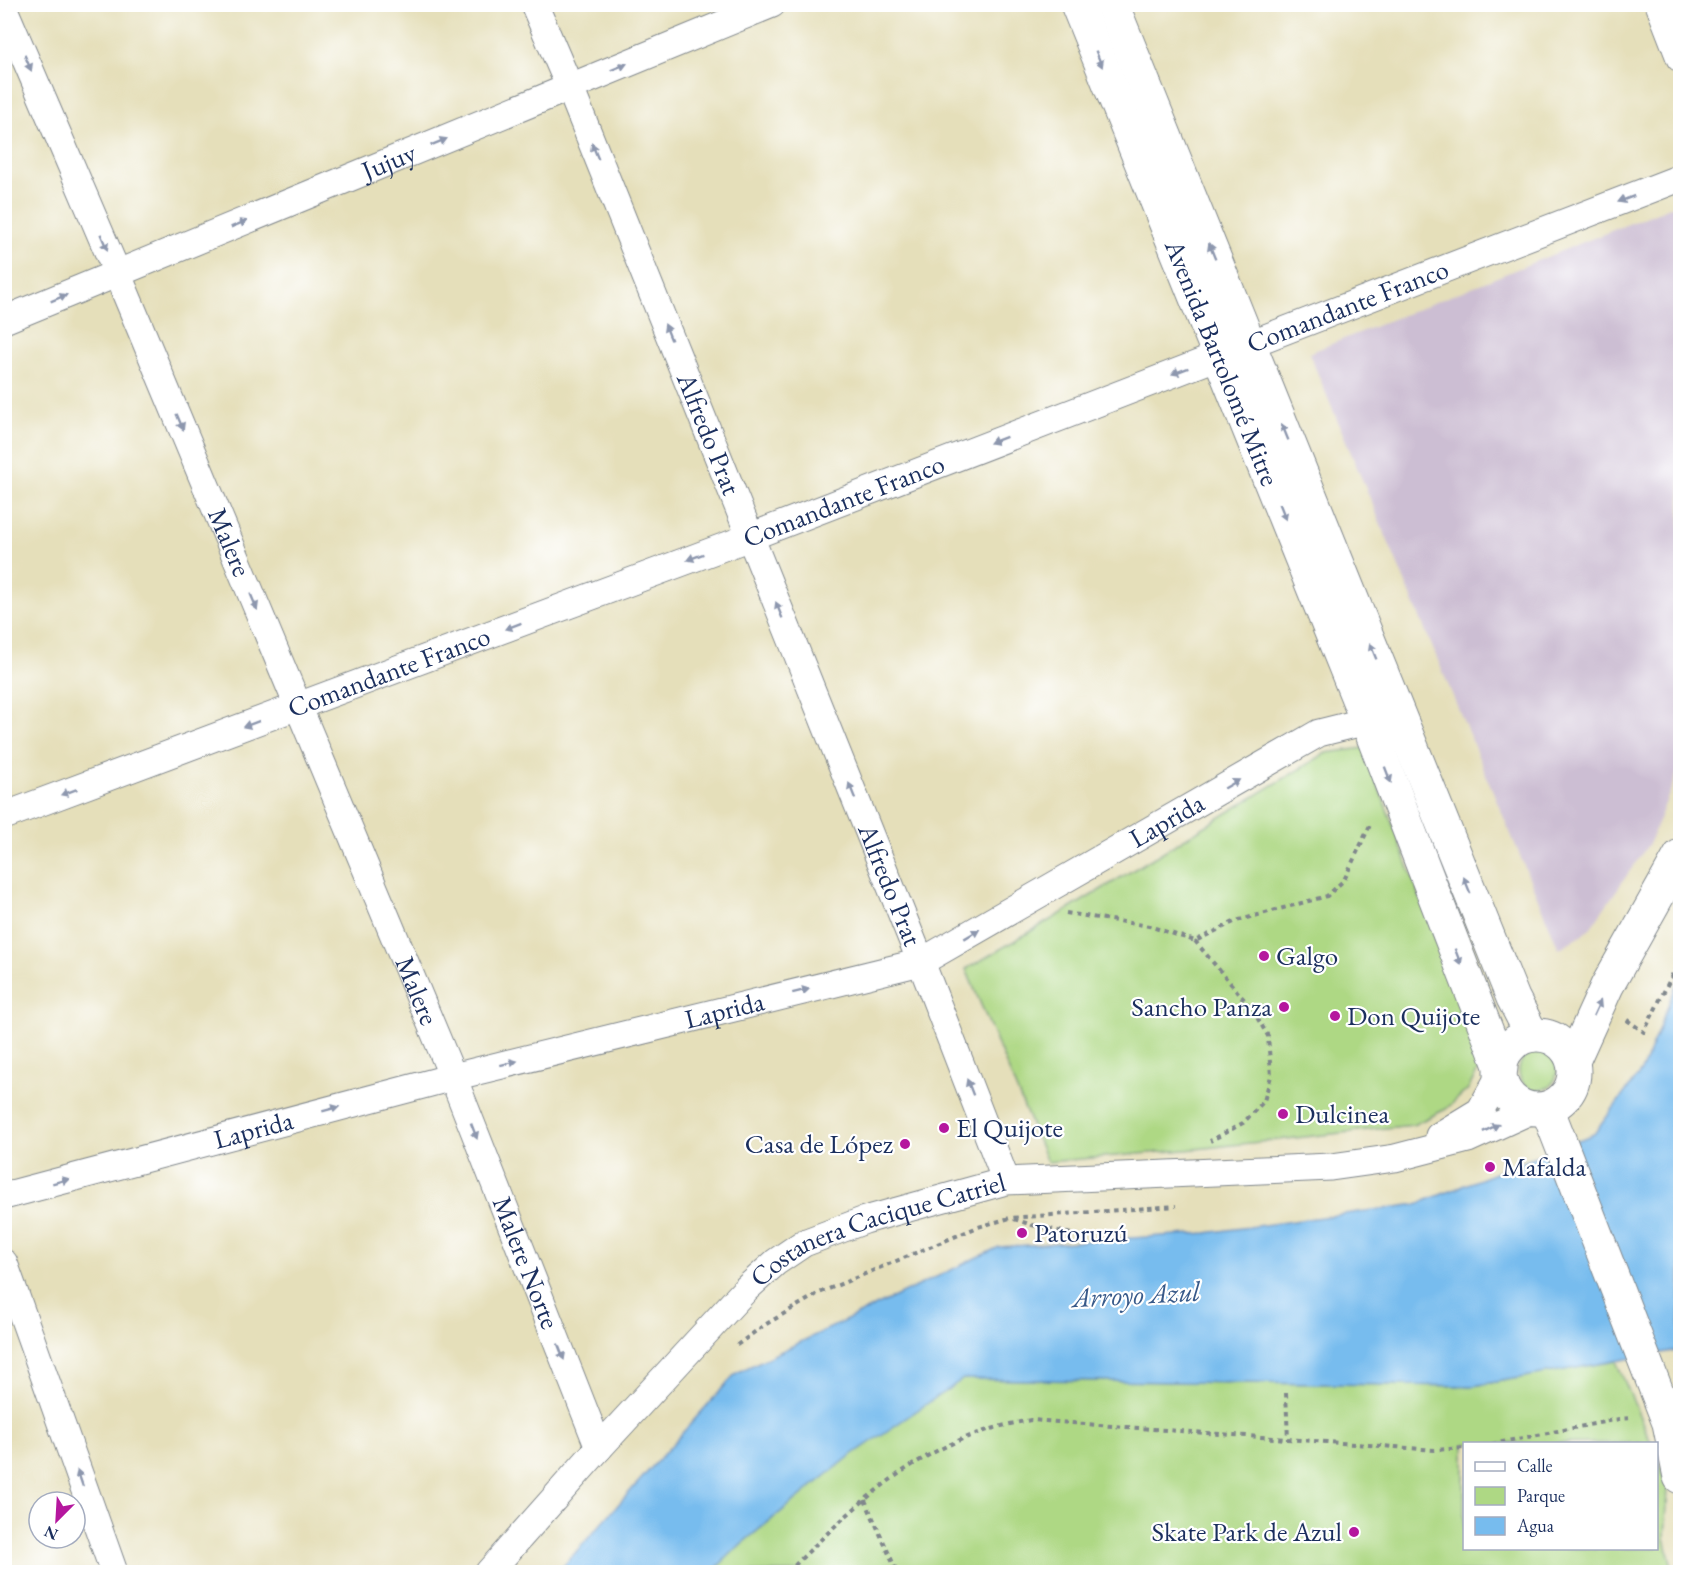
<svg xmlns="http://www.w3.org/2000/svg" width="1685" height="1577" viewBox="0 0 1685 1577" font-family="'EB Garamond',serif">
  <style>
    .industrial { fill: #ccbed3 }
    .green { fill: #aed884; stroke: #648471; stroke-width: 1.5 }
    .water { fill: #77bcee; stroke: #4976a6; stroke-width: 1.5 }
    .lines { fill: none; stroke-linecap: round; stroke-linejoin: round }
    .minor-casing { stroke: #80878c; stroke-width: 29 }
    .secondary-casing { stroke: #80878c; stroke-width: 35 }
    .primary-casing { stroke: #80878c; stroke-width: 35 }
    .path { stroke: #80878c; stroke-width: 4; stroke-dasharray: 4.5 4.5; stroke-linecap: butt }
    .minor { stroke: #fff; stroke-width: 27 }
    .secondary { stroke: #fff; stroke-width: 33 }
    .primary { stroke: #fff; stroke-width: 33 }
    .oneway { fill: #8d97ae }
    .poi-dot { fill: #b5179e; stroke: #fff; stroke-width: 2 }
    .labels { text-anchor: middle; stroke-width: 4.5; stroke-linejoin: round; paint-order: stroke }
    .street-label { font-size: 27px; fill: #1b2f5e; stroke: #fff }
    .poi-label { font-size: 27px; fill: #1b2f5e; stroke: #fff; text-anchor: start }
    .water-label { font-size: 28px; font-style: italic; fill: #375989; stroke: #fff }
  </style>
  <rect width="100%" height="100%" fill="#fff"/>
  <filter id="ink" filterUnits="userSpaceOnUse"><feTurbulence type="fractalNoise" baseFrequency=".0167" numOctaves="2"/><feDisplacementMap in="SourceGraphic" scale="12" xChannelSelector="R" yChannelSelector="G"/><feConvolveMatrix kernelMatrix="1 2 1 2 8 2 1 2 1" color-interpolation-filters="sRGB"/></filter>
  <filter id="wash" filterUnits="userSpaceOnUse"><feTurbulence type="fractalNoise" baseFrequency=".008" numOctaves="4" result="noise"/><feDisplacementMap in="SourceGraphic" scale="24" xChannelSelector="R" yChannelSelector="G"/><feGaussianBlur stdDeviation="1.35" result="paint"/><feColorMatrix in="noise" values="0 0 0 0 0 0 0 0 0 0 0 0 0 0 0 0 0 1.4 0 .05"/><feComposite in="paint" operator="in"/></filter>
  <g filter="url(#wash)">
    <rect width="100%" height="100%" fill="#e5dfba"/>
    <path class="industrial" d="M1680,203V766L1650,842L1589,930L1559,949L1309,353Z"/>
    <g class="green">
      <path d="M1364,748L1482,1063L1468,1089L1446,1109L1413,1125L1196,1149L1047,1162L966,969L1064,912L1326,753Z"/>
      <circle cx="1538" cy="1071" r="19"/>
      <path d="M1616,1361L1651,1443L1464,1444V1548H1656L1657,1458L1668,1488L1665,1538L1673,1572H712L741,1544L849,1457L963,1379L1473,1386Z"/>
    </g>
    <path class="water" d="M1680,976V1348L1678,1350L1473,1386L963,1379L849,1457L741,1544L712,1572H558L736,1373L999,1247L1206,1233L1417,1204L1594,1134L1642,1070Z"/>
  </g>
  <g filter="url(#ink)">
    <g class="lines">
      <g class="minor-casing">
        <g id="minor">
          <path id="s1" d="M534,4L570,88L921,962L1006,1181"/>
          <path d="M1659,4L1680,58"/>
          <path id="s2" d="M4,9L118,275L453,1077L599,1448"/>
          <path id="s3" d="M4,320L772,4"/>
          <path id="s4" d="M4,816L750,537L1680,178"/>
          <path d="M1439,1136L1480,1111L1500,1075"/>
          <path id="s5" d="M4,1196L453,1077L921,962L1319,733L1367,721L1385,711"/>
          <path d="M4,1263L114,1572"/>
          <path id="s6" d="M489,1572L599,1448L746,1289L776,1262L804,1243L865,1220L1006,1181L1331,1167L1395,1158L1468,1139L1534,1109"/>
        </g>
      </g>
      <g class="secondary-casing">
        <path id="secondary" d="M1573,1061L1607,986L1680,856"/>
      </g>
      <g class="primary-casing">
        <g id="primary">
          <path id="s7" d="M1077,4L1367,721L1501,1068"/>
          <path d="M1112,4L1513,998L1532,1035"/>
          <circle cx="1537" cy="1072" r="37"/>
          <path d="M1547,1108L1669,1423L1680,1477"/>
        </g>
      </g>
      <g class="path">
        <path d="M1066,913L1149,926L1195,941L1236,921L1327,896L1344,880L1371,823"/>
        <path d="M1195,941L1252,1009L1268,1036L1271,1076L1264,1101L1243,1123L1210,1141"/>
        <path d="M1627,1020L1644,1032L1680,959"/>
        <path d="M1014,1219L1032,1225L1072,1234"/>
        <path d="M737,1345L763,1326L819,1293L978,1227L1010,1218L1176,1206"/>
        <path d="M1286,1393L1288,1440"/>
        <path d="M1492,1444L1619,1419L1633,1418"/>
        <path d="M865,1500L897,1572"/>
        <path d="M788,1572C861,1499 925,1437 1031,1420L1435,1450L1464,1448"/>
      </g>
      <use href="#minor" class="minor"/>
      <use href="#secondary" class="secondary"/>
      <use href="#primary" class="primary"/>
    </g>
    <defs><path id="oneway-solid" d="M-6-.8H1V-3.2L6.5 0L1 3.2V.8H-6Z" transform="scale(1.5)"/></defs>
    <g class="oneway">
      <use href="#oneway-solid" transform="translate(1099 59) rotate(68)"/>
      <use href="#oneway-solid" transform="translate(28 63) rotate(67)"/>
      <use href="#oneway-solid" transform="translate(619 67) rotate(-22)"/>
      <use href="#oneway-solid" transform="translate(439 142) rotate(-22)"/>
      <use href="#oneway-solid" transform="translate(595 151) rotate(-112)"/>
      <use href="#oneway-solid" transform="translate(1626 199) rotate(159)"/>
      <use href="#oneway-solid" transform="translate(239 224) rotate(-22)"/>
      <use href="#oneway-solid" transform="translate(104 242) rotate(67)"/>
      <use href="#oneway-solid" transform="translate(1212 251) rotate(-112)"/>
      <use href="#oneway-solid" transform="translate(59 298) rotate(-22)"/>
      <use href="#oneway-solid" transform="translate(668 332) rotate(-112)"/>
      <use href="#oneway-solid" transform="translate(1180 371) rotate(159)"/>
      <use href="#oneway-solid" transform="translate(180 422) rotate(67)"/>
      <use href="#oneway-solid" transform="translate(1285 432) rotate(-112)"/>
      <use href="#oneway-solid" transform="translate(998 440) rotate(159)"/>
      <use href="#oneway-solid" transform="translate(1283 512) rotate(68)"/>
      <use href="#oneway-solid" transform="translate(695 557) rotate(159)"/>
      <use href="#oneway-solid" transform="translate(254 602) rotate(67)"/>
      <use href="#oneway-solid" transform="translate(779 610) rotate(-112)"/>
      <use href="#oneway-solid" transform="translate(513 626) rotate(159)"/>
      <use href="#oneway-solid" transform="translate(1373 651) rotate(-112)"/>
      <use href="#oneway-solid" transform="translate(251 724) rotate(160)"/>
      <use href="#oneway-solid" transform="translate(1388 775) rotate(69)"/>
      <use href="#oneway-solid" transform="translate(1232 784) rotate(-30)"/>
      <use href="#oneway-solid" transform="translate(852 791) rotate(-112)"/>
      <use href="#oneway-solid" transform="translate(69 792) rotate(160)"/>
      <use href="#oneway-solid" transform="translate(1467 885) rotate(-112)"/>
      <use href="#oneway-solid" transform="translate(972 934) rotate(-31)"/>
      <use href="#oneway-solid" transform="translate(1458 957) rotate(69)"/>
      <use href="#oneway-solid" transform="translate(801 991) rotate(-14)"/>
      <use href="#oneway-solid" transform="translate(1597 1008) rotate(-65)"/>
      <use href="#oneway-solid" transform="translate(509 1063) rotate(-14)"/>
      <use href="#oneway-solid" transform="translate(970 1087) rotate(-111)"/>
      <use href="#oneway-solid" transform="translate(331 1109) rotate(-15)"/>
      <use href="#oneway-solid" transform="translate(1491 1128) rotate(-25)"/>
      <use href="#oneway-solid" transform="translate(474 1131) rotate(69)"/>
      <use href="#oneway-solid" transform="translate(61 1181) rotate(-15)"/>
      <use href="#oneway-solid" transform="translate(561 1352) rotate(69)"/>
      <use href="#oneway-solid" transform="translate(80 1478) rotate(-109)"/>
    </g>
  </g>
  <g class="poi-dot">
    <circle cx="1264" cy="956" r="6"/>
    <circle cx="1284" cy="1007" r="6"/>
    <circle cx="1335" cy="1016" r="6"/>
    <circle cx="1283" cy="1114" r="6"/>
    <circle cx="944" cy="1128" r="6"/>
    <circle cx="905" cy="1144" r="6"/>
    <circle cx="1490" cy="1167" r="6"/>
    <circle cx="1022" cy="1233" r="6"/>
    <circle cx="1354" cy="1532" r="6"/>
  </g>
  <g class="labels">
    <g class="street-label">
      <text dy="9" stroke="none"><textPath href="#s3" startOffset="416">Jujuy</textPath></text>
      <text dy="9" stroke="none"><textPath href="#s4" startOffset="1437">Comandante Franco</textPath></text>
      <text dy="9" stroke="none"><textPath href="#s7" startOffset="387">Avenida Bartolomé Mitre</textPath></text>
      <text dy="9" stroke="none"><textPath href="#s1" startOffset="464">Alfredo Prat</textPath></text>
      <text dy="9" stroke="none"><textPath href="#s4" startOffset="897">Comandante Franco</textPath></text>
      <text dy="9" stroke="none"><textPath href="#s2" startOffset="579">Malere</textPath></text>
      <text dy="9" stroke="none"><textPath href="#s4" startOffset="411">Comandante Franco</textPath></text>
      <text dy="9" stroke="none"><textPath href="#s5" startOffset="1230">Laprida</textPath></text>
      <text dy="9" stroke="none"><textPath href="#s1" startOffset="950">Alfredo Prat</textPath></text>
      <text dy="9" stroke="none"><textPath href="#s2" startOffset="1065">Malere</textPath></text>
      <text dy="9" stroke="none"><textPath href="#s5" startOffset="744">Laprida</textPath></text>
      <text dy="9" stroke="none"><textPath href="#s5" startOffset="258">Laprida</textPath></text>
      <text dy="9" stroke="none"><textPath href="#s6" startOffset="530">Costanera Cacique Catriel</textPath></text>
      <text dy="9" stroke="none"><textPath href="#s2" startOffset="1358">Malere Norte</textPath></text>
    </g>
    <g class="poi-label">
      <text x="1276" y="965">Galgo</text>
      <text x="1272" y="1016" text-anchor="end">Sancho Panza</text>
      <text x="1347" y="1025">Don Quijote</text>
      <text x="1295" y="1123">Dulcinea</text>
      <text x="956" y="1137">El Quijote</text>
      <text x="893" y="1153" text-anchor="end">Casa de López</text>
      <text x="1502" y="1176">Mafalda</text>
      <text x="1034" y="1242">Patoruzú</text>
      <text x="1342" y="1541" text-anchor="end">Skate Park de Azul</text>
    </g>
    <g class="water-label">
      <text transform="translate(1136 1294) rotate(-3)" y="10">Arroyo Azul</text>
    </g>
  </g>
  <rect width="1685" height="1577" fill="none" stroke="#fff" stroke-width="24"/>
  <rect x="1463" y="1442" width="195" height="108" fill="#ffffff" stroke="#a4acbf" stroke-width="1.5"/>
  <rect x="1475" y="1462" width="30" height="9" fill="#ffffff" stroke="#a4acbf" stroke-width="1.5"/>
  <text x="1517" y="1472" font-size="18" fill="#1b2f5e">Calle</text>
  <rect x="1475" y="1487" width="30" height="18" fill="#aed884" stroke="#a4acbf" stroke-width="1.5"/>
  <text x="1517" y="1502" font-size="18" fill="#1b2f5e">Parque</text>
  <rect x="1475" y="1517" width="30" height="18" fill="#77bcee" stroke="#a4acbf" stroke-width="1.5"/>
  <text x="1517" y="1532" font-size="18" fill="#1b2f5e">Agua</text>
  <g transform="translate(57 1520) rotate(204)"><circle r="28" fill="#ffffff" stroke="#a4acbf" stroke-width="1.5"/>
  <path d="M0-4.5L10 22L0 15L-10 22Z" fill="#b5179e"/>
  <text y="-9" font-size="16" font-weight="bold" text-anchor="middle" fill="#1b2f5e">N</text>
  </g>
</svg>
